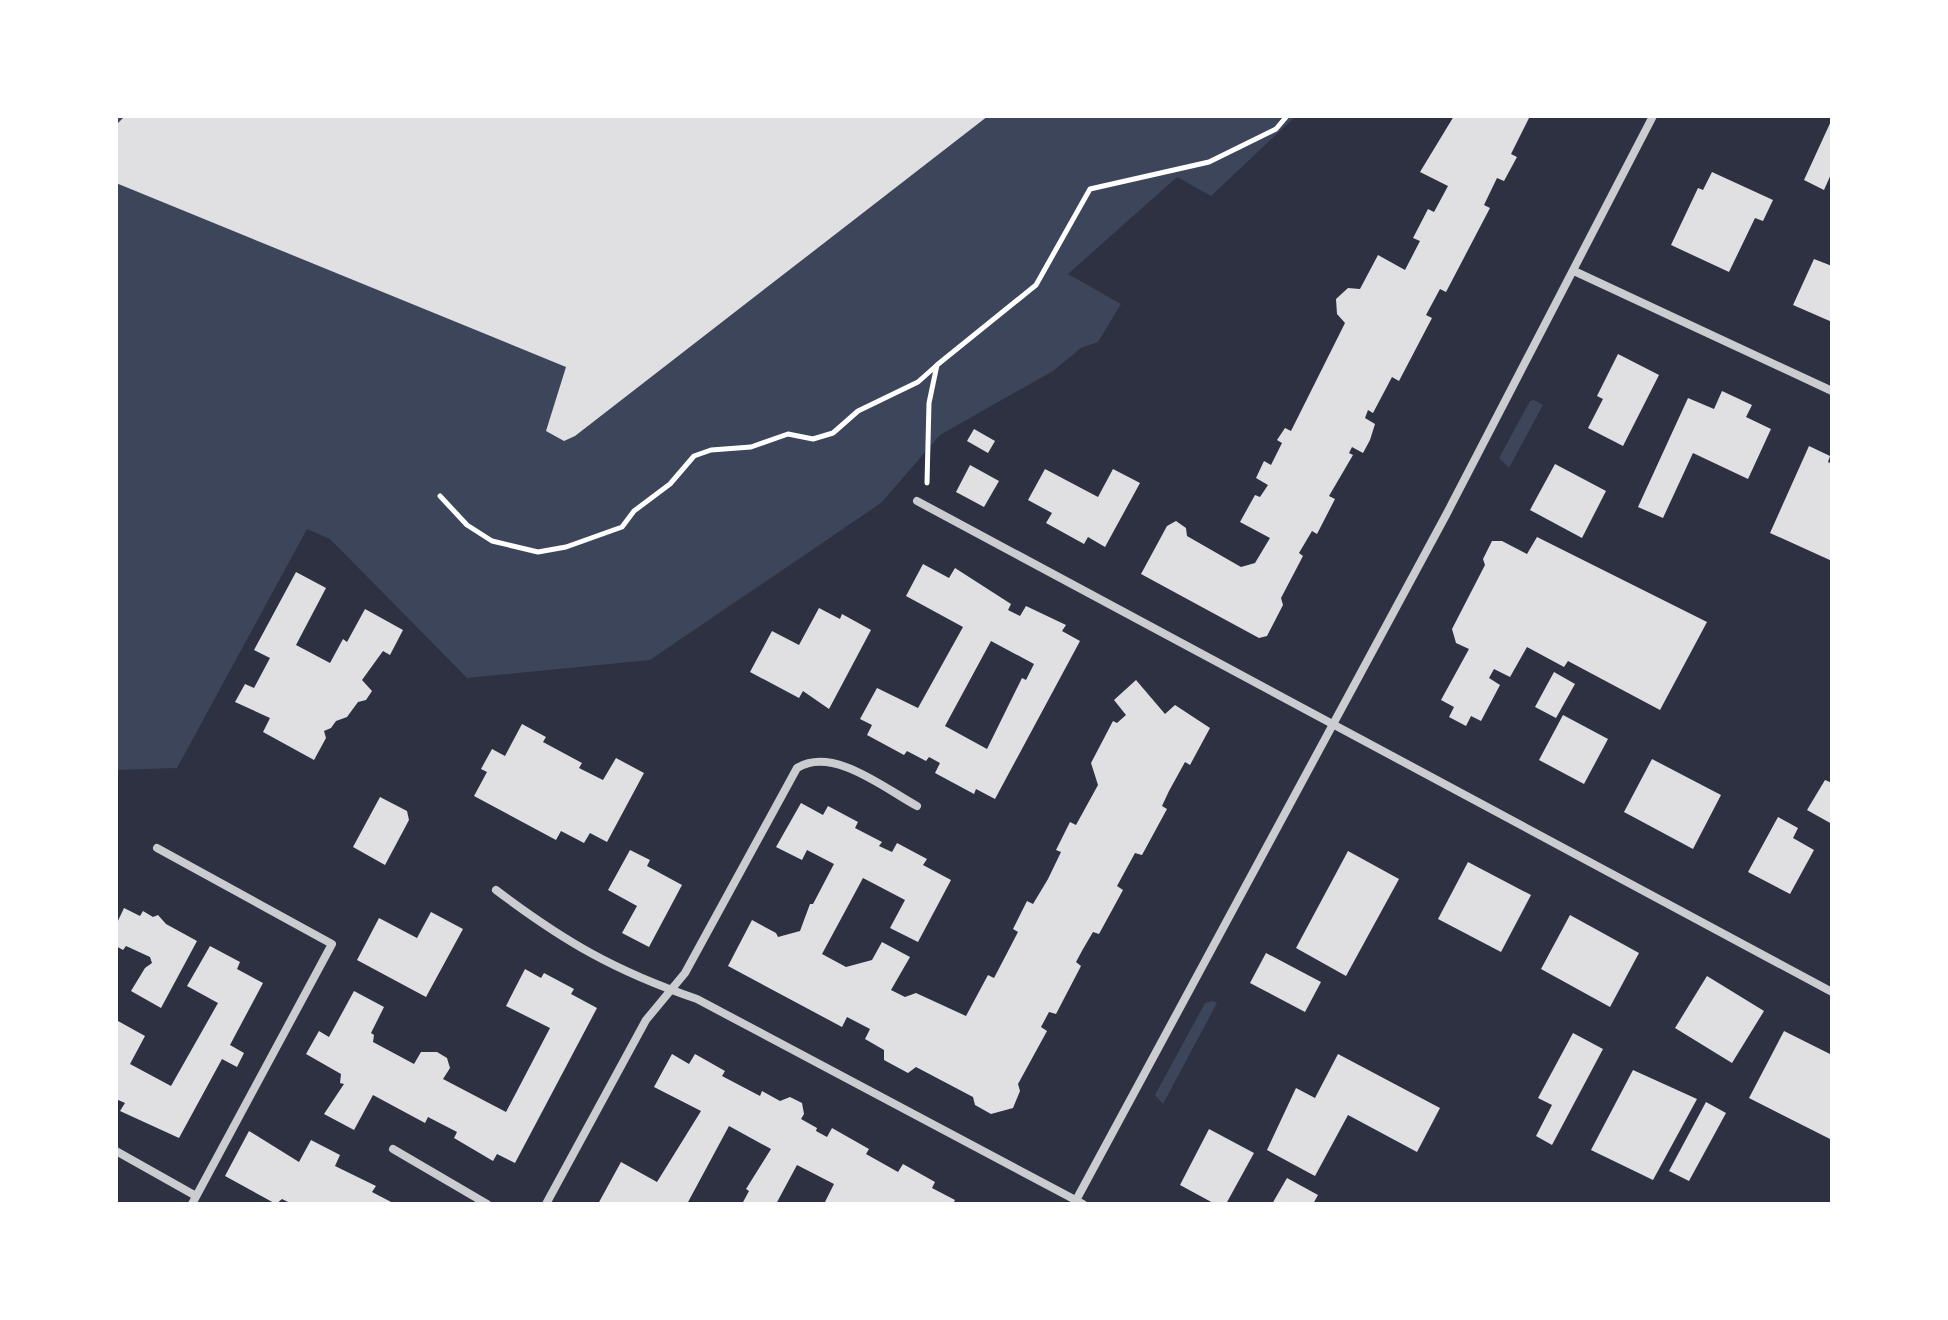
<svg xmlns="http://www.w3.org/2000/svg" width="1948" height="1320" viewBox="0 0 1948 1320" font-family="'Asap Condensed',sans-serif">
  <style>
    .green { fill: #3c4559 }
    .building { fill: #e0e0e3; fill-rule: evenodd }
    .lines { fill: none; stroke-linecap: round; stroke-linejoin: round }
    .path { stroke: #fff; stroke-width: 5 }
    .minor { stroke: #caccd0; stroke-width: 8 }
  </style>
  <rect width="100%" height="100%" fill="#2d3142"/>
  <g class="green">
    <path d="M116,116H1296L1211,196L1177,177L1068,274L1121,304L1098,342L1081,348L1053,371L940,435L881,503L650,660L467,678L330,539L307,529L177,768L116,770Z"/>
    <path d="M1534,400L1543,405L1509,468L1499,458L1530,401Z"/>
    <path d="M1213,1001L1217,1003L1163,1104L1155,1095L1205,1003Z"/>
  </g>
  <g class="building">
    <path d="M125,116H988L575,436L564,441L546,431L566,367L116,183V125Z"/>
    <path d="M1454,116H1530L1511,154L1517,157L1504,181L1497,178L1484,205L1490,208L1446,292L1440,289L1426,315L1432,318L1399,381L1392,377L1373,413L1368,410L1365,418L1375,424L1370,440L1363,453L1352,447L1349,453L1353,455L1329,496L1335,499L1317,534L1312,531L1299,553L1303,556L1281,598L1283,605L1267,636L1259,638L1141,574L1167,526L1176,521L1186,528L1187,536L1241,567L1255,563L1270,538L1240,522L1255,495L1260,497L1268,485L1256,478L1264,461L1271,465L1282,443L1277,440L1285,428L1291,431L1345,323L1337,314L1336,299L1348,288L1360,289L1378,255L1405,270L1420,241L1413,238L1428,209L1434,212L1448,186L1420,172Z"/>
    <path d="M1832,119V172L1824,190L1804,180Z"/>
    <path d="M1712,172L1773,200L1763,221L1755,218L1729,272L1671,245L1698,188L1703,190Z"/>
    <path d="M1814,259L1832,266V322L1793,305Z"/>
    <path d="M1618,354L1659,375L1623,446L1588,428L1603,399L1597,396Z"/>
    <path d="M1722,391L1752,405L1746,417L1771,429L1748,479L1693,453L1663,518L1638,507L1688,398L1714,409Z"/>
    <path d="M974,429L995,441L988,453L967,441Z"/>
    <path d="M1809,446L1830,456L1828,462L1832,464V561L1770,533Z"/>
    <path d="M1555,464L1606,491L1582,538L1530,510Z"/>
    <path d="M970,465L999,481L984,507L956,492Z"/>
    <path d="M1045,469L1098,497L1113,469L1140,483L1105,547L1088,537L1084,544L1046,523L1052,513L1028,500Z"/>
    <path d="M1537,537L1707,622L1660,710L1568,661L1564,667L1527,647L1510,677L1494,669L1489,678L1500,685L1481,721L1471,716L1466,726L1449,717L1454,707L1441,700L1469,649L1456,643L1452,629L1485,565L1483,559L1492,541H1502L1527,554Z"/>
    <path d="M923,564L949,578L955,568L1011,604L1008,610L1020,616L1026,606L1066,625L1062,631L1080,641L995,799L976,789L974,794L935,773L940,763L929,757L926,761L907,751L904,755L867,735L872,725L860,719L877,688L918,708L963,627L906,596ZM991,641L1034,664L1026,680L1022,678L987,749L945,726Z"/>
    <path d="M296,572L326,588L296,645L330,663L343,639L347,642L365,609L403,630L390,655L383,651L362,680L372,691L366,700L358,702L347,717L336,721L331,728L324,731L326,738L314,760L263,732L270,718L235,702L245,684L254,688L270,658L254,650Z"/>
    <path d="M819,608L840,619L842,614L871,630L829,709L803,691L799,698L750,672L772,631L799,645Z"/>
    <path d="M1554,672L1575,684L1556,718L1535,707Z"/>
    <path d="M1136,680L1165,714L1175,705L1210,728L1190,765L1185,762L1169,791L1162,806L1167,809L1142,855L1135,853L1117,886L1123,890L1099,934L1093,932L1083,949L1076,962L1081,966L1056,1014L1049,1012L1041,1027L1047,1031L1018,1084L1020,1091L1013,1108L991,1114L975,1105L973,1097L916,1067L908,1073L884,1060V1050L865,1039L870,1029L847,1017L842,1027L728,966L752,920L776,933L778,937L800,931L810,904H813L834,864L807,850L802,860L776,847L801,803L823,815L828,806L858,822L855,828L882,842L879,846L892,852L897,843L927,859L923,865L951,880L918,942L890,928L905,900L863,878L822,954L846,967L872,960L882,942L910,957L891,990L905,997L916,993L966,1016L988,975L994,978L1005,957L1018,932L1013,929L1027,901L1033,904L1048,879L1061,852L1056,850L1070,822L1076,825L1098,785L1091,763L1113,721L1117,723L1126,715L1114,700Z"/>
    <path d="M1563,715L1608,739L1584,784L1539,760Z"/>
    <path d="M522,724L546,737L543,742L582,763L579,768L603,780L616,758L644,773L607,842L590,833L584,843L561,831L556,840L474,796L487,772L481,769L492,749L505,756Z"/>
    <path d="M1652,759L1721,795L1693,849L1624,812Z"/>
    <path d="M1825,780L1832,783V824L1807,810Z"/>
    <path d="M380,797L407,811L409,820L385,865L353,847Z"/>
    <path d="M1778,817L1798,828L1793,838L1814,850L1790,894L1748,872Z"/>
    <path d="M630,850L650,860L647,866L682,885L649,947L622,933L637,906L608,890Z"/>
    <path d="M1348,851L1399,879L1346,976L1296,948Z"/>
    <path d="M1468,862L1531,895L1501,952L1438,919Z"/>
    <path d="M124,908L140,916L143,911L153,917L158,915L166,924L197,941L161,1008L131,991L145,968L152,963L150,957L126,946L123,950L116,946V925Z"/>
    <path d="M431,912L463,929L426,997L357,960L379,918L417,938Z"/>
    <path d="M1570,915L1639,953L1610,1007L1541,969Z"/>
    <path d="M210,946L240,962L237,969L263,983L230,1045L244,1053L237,1067L222,1059L179,1138L120,1111L125,1103L116,1099V1025L118,1021L145,1036L130,1064L171,1086L218,1003L187,986Z"/>
    <path d="M1266,953L1321,982L1305,1012L1250,983Z"/>
    <path d="M525,969L541,978L544,973L574,989L571,994L597,1008L515,1163L497,1154L493,1161L454,1138L457,1132L428,1117L425,1123L373,1095L354,1130L324,1114L344,1084L340,1083L341,1074L306,1054L319,1031L329,1037L354,991L384,1007L371,1033L374,1035L373,1042L414,1064L421,1052H437L447,1058L450,1068L443,1079L506,1112L550,1028L506,1006Z"/>
    <path d="M1707,976L1764,1011L1732,1063L1675,1028Z"/>
    <path d="M1784,1031L1832,1055V1140L1749,1098Z"/>
    <path d="M1573,1033L1603,1049L1552,1145L1536,1136L1552,1105L1538,1098Z"/>
    <path d="M672,1054L689,1064L695,1054L725,1071L722,1076L760,1096L762,1091L780,1101L790,1097L802,1103L804,1114L801,1119L817,1128L816,1131L827,1137L832,1128L869,1149L866,1154L898,1172L903,1164L935,1182L932,1188L955,1200L953,1204H824L834,1184L797,1165L776,1204H742L749,1191L746,1189L771,1149L729,1126L687,1204H598L621,1162L657,1182L701,1111L654,1087Z"/>
    <path d="M1338,1054L1440,1108L1417,1152L1348,1115L1315,1176L1267,1150L1296,1088L1315,1098Z"/>
    <path d="M1633,1070L1697,1099L1653,1180L1591,1150Z"/>
    <path d="M1706,1102L1726,1113L1689,1181L1669,1171Z"/>
    <path d="M1209,1129L1254,1153L1226,1204H1215L1180,1185Z"/>
    <path d="M249,1131L299,1162L311,1140L340,1155L335,1166L376,1186L372,1192L395,1204H292L282,1199L276,1204L225,1176Z"/>
    <path d="M1287,1178L1318,1195L1313,1204H1272Z"/>
  </g>
  <g class="lines">
    <g class="path">
      <path d="M927,483L929,403L937,365L1036,285L1090,189L1209,162L1276,129L1287,116"/>
      <path d="M440,496L467,525L492,541L538,552L566,547L622,527L634,511L670,484L694,456L711,450L751,447L788,434L813,439L833,433L858,411L918,382L936,366"/>
    </g>
    <g class="minor">
      <path d="M1574,271L1832,391"/>
      <path d="M917,501L1832,992"/>
      <path d="M157,848L332,944L192,1204"/>
      <path d="M496,890C565,942 615,971 697,999L1083,1204"/>
      <path d="M393,1149L487,1204"/>
      <path d="M116,1151L196,1196"/>
      <path d="M546,1204L646,1020L685,973L797,768C833,746 884,788 917,806"/>
      <path d="M1074,1204L1446,515L1653,116"/>
    </g>
  </g>
  <rect width="1948" height="1320" fill="none" stroke="#ffffff" stroke-width="236"/>
</svg>
